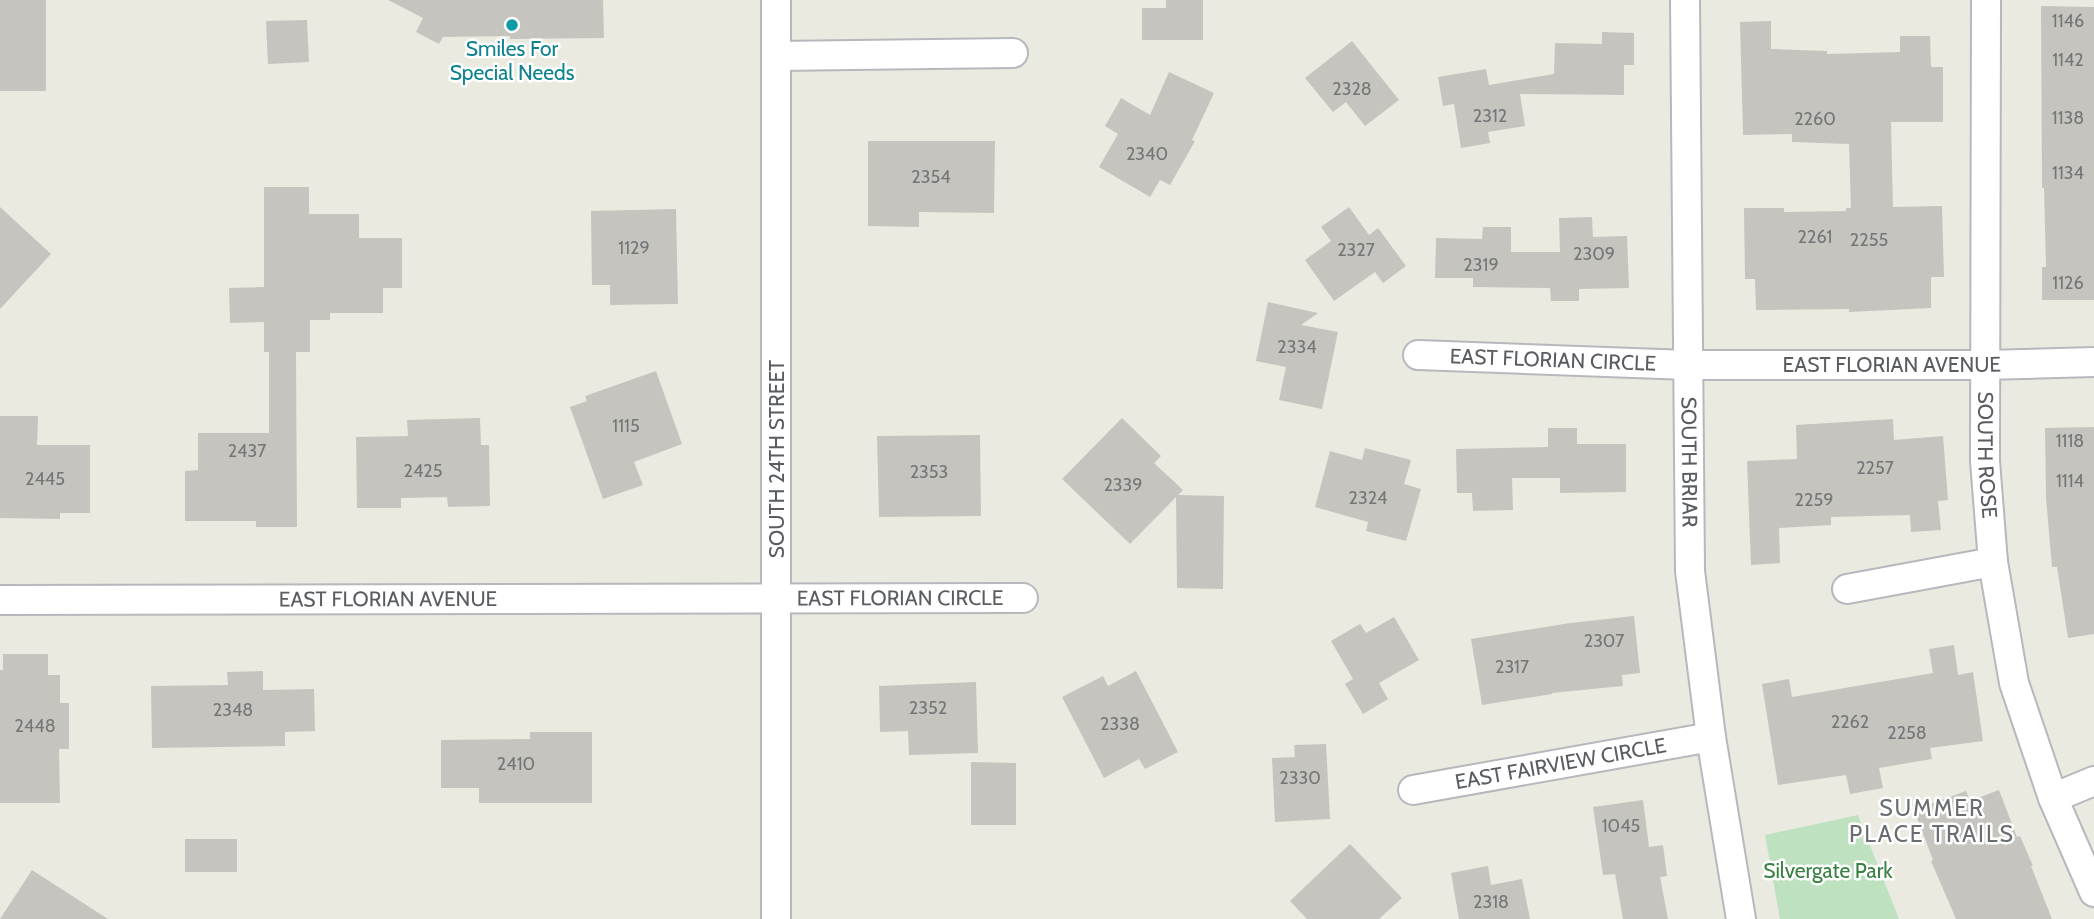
<svg xmlns="http://www.w3.org/2000/svg" width="2094" height="919" viewBox="0 0 2094 919" font-family="Cabin,sans-serif">
  <style>
    .green { fill: #bee2c0 }
    .building { fill: #c6c4be }
    .lines { fill: none; stroke-linecap: round; stroke-linejoin: round }
    .minor-casing { stroke: #b6b8bd; stroke-width: 32 }
    .minor { stroke: #fff; stroke-width: 28 }
    .culture-dot { fill: #0f9aa8; stroke: #fff; stroke-width: 2.5 }
    .labels { text-anchor: middle; stroke-width: 5; stroke-linejoin: round; paint-order: stroke }
    .number-label { font-size: 18px; fill: #747678 }
    .culture-label { font-size: 21px; fill: #0d838f; stroke: #fff }
    .street-label { font-size: 21px; fill: #595c61; stroke: #fff }
    .park-label { font-size: 21px; fill: #398041; stroke: #fff }
    .neighbourhood-label { font-size: 23px; letter-spacing: 2px; fill: #6a6e73; stroke: #fff }
  </style>
  <rect width="100%" height="100%" fill="#ebeae0"/>
  <path class="green" d="M1858,815L1899,919H1780L1765,835Z"/>
  <g class="building">
    <rect x="0" y="0" width="46" height="91"/>
    <path d="M388,0H603L604,38L510,39V36L443,37L439,44L416,32L423,18Z"/>
    <path d="M1166,0H1203V40H1142V8H1166Z"/>
    <path d="M2041,6L2094,7V300H2042V267H2046L2044,188H2042Z"/>
    <path d="M307,20L309,62L268,64L266,21Z"/>
    <path d="M1771,21V49L1827,51V54L1900,52V36H1930L1931,67H1943V122H1891L1893,207L1942,206L1944,277H1931V308L1849,312V309L1756,310L1755,279H1745L1744,208H1784V212L1846,211V208H1851L1849,144L1792,142V134L1743,135L1740,22Z"/>
    <path d="M1602,32L1634,33V65H1624V95L1520,94L1525,126L1488,132L1490,143L1461,148L1454,104L1443,106L1438,77L1486,69L1489,85L1554,74L1555,43L1602,44Z"/>
    <path d="M1352,41L1399,100L1365,126L1346,102L1333,112L1305,78Z"/>
    <path d="M1169,72L1214,93L1192,140L1195,141L1170,185L1160,180L1150,197L1099,167L1118,134L1105,126L1121,98L1150,115Z"/>
    <path d="M868,141H995L994,213L919,212V227L868,226Z"/>
    <path d="M264,187H309V214H359V238H402V288H383V313H330V320H310V352H296L297,527H256V521H185V471L198,470V433H269V352H264V322L230,323L229,288L264,287Z"/>
    <path d="M0,207L51,254L0,309Z"/>
    <path d="M1349,207L1369,235L1378,228L1406,266L1383,283L1375,272L1334,301L1305,260L1331,241L1321,227Z"/>
    <path d="M676,209L678,304L610,305V285H592L591,211Z"/>
    <path d="M1592,217L1593,237L1627,236L1629,288L1579,289V301H1551L1550,288L1473,287V278H1435L1436,238L1482,239L1483,227H1511V252H1560L1559,218Z"/>
    <path d="M1268,302L1318,313L1301,325L1338,332L1322,409L1279,400L1286,367L1256,361Z"/>
    <path d="M656,371L682,444L634,462L643,485L603,499L570,407L587,401L585,396Z"/>
    <path d="M0,416H38L37,445H90V513H60V519L0,518Z"/>
    <path d="M480,418L481,445H489L490,506L448,507L447,497L401,498V508H357L356,437L408,436L407,420Z"/>
    <path d="M1122,418L1161,456L1154,463L1183,490L1178,495L1224,496L1223,589L1177,588L1176,497L1130,544L1062,479Z"/>
    <path d="M1893,419L1894,440L1943,436L1948,500L1938,501L1941,530L1911,532L1910,515L1831,517V525L1779,528L1780,563L1751,565L1747,461L1797,459L1796,425Z"/>
    <path d="M2094,427V634L2068,638L2057,567H2052L2046,498L2045,428Z"/>
    <path d="M1548,428H1577V444H1626V492L1560,493V478H1512L1513,510L1473,511L1472,493H1457L1456,449L1548,447Z"/>
    <path d="M980,435L981,516L879,517L877,436Z"/>
    <path d="M1365,448L1411,460L1404,484L1421,489L1406,541L1366,531L1368,522L1315,507L1330,451L1362,460Z"/>
    <path d="M1634,616L1640,673L1622,675L1623,686L1552,693V694L1482,705L1471,639L1570,623Z"/>
    <path d="M1394,617L1419,660L1379,683L1388,699L1363,714L1345,684L1353,679L1331,641L1360,624L1366,633Z"/>
    <path d="M1954,645L1958,675L1973,672L1983,741L1930,748L1932,759L1879,768L1883,788L1850,794L1846,775L1778,785L1762,684L1789,679L1792,697L1933,673L1929,649Z"/>
    <path d="M3,654H48V675H60V703H69V749H59L60,803H0V670H3Z"/>
    <path d="M263,671V690L314,689L315,731L285,732V746L152,748L151,686L228,685L227,672Z"/>
    <path d="M1136,671L1178,752L1145,769L1139,759L1104,778L1062,697L1103,676L1108,686Z"/>
    <path d="M976,682L978,753L909,755L908,731L880,732L879,686Z"/>
    <path d="M530,732H592V803H479V788H441V740L530,739Z"/>
    <path d="M1326,744L1330,819L1275,822L1272,758L1295,757L1294,745Z"/>
    <path d="M971,762L1016,763V825H971Z"/>
    <path d="M1999,790L2017,837L2020,836L2033,866H2031L2052,919H1956L1931,861L1933,860L1914,810L1966,791L1970,801Z"/>
    <path d="M1643,800L1649,847L1663,845L1667,876L1660,877L1668,919H1623L1615,874L1603,875L1593,807Z"/>
    <rect x="185" y="839" width="52" height="33"/>
    <path d="M1350,844L1402,898L1379,919H1307L1290,901Z"/>
    <path d="M1488,866L1491,885L1522,879L1530,919H1459L1451,873Z"/>
    <path d="M32,870L108,919H0Z"/>
  </g>
  <g class="lines">
    <g class="minor-casing">
      <g id="minor">
        <path d="M776,0V919"/>
        <path id="s1" d="M1685,0L1690,571L1711,737L1741,919"/>
        <path id="s2" d="M1986,0L1985,461L1993,562L2014,683L2053,798L2094,892"/>
        <path d="M776,56L1013,53"/>
        <path id="s3" d="M1418,355L1688,365H1984L2094,362"/>
        <path d="M1847,589L1993,562"/>
        <path id="s4" d="M0,600L1023,598"/>
        <path id="s5" d="M1413,790L1711,737"/>
        <path d="M2053,798L2094,781"/>
      </g>
    </g>
    <use href="#minor" class="minor"/>
  </g>
  <circle class="culture-dot" cx="512" cy="25" r="7"/>
  <g class="labels">
    <g class="number-label">
      <text x="2068" y="27">1146</text>
      <text x="2068" y="66">1142</text>
      <text x="1352" y="95">2328</text>
      <text x="1490" y="122">2312</text>
      <text x="2068" y="124">1138</text>
      <text x="1815" y="125">2260</text>
      <text x="1147" y="160">2340</text>
      <text x="2068" y="179">1134</text>
      <text x="931" y="183">2354</text>
      <text x="1815" y="243">2261</text>
      <text x="1869" y="246">2255</text>
      <text x="634" y="254">1129</text>
      <text x="1356" y="256">2327</text>
      <text x="1594" y="260">2309</text>
      <text x="1481" y="271">2319</text>
      <text x="2068" y="289">1126</text>
      <text x="1297" y="353">2334</text>
      <text x="626" y="432">1115</text>
      <text x="2070" y="447">1118</text>
      <text x="247" y="457">2437</text>
      <text x="1875" y="474">2257</text>
      <text x="423" y="477">2425</text>
      <text x="929" y="478">2353</text>
      <text x="45" y="485">2445</text>
      <text x="2070" y="487">1114</text>
      <text x="1123" y="491">2339</text>
      <text x="1368" y="504">2324</text>
      <text x="1814" y="506">2259</text>
      <text x="1604" y="647">2307</text>
      <text x="1512" y="673">2317</text>
      <text x="928" y="714">2352</text>
      <text x="233" y="716">2348</text>
      <text x="1850" y="728">2262</text>
      <text x="1120" y="730">2338</text>
      <text x="35" y="732">2448</text>
      <text x="1907" y="739">2258</text>
      <text x="516" y="770">2410</text>
      <text x="1300" y="784">2330</text>
      <text x="1621" y="832">1045</text>
      <text x="1491" y="908">2318</text>
    </g>
    <g class="culture-label">
      <text x="512" y="56">Smiles For<tspan x="512" dy="24">Special Needs</tspan></text>
    </g>
    <g class="street-label">
      <text dy="7" stroke="none"><textPath href="#s3" startOffset="135">EAST FLORIAN CIRCLE</textPath></text>
      <text dy="7" stroke="none"><textPath href="#s3" startOffset="474">EAST FLORIAN AVENUE</textPath></text>
      <text dy="7" stroke="none"><textPath href="#s2" startOffset="455">SOUTH ROSE</textPath></text>
      <text transform="translate(777 459) rotate(-90)" y="7">SOUTH 24TH STREET</text>
      <text dy="7" stroke="none"><textPath href="#s1" startOffset="462">SOUTH BRIAR</textPath></text>
      <text dy="7" stroke="none"><textPath href="#s4" startOffset="900">EAST FLORIAN CIRCLE</textPath></text>
      <text dy="7" stroke="none"><textPath href="#s4" startOffset="388">EAST FLORIAN AVENUE</textPath></text>
      <text dy="7" stroke="none"><textPath href="#s5" startOffset="150">EAST FAIRVIEW CIRCLE</textPath></text>
    </g>
    <g class="park-label">
      <text x="1828" y="878">Silvergate Park</text>
    </g>
    <g class="neighbourhood-label">
      <text x="1932" y="816">SUMMER<tspan x="1932" dy="26">PLACE TRAILS</tspan></text>
    </g>
  </g>
</svg>
